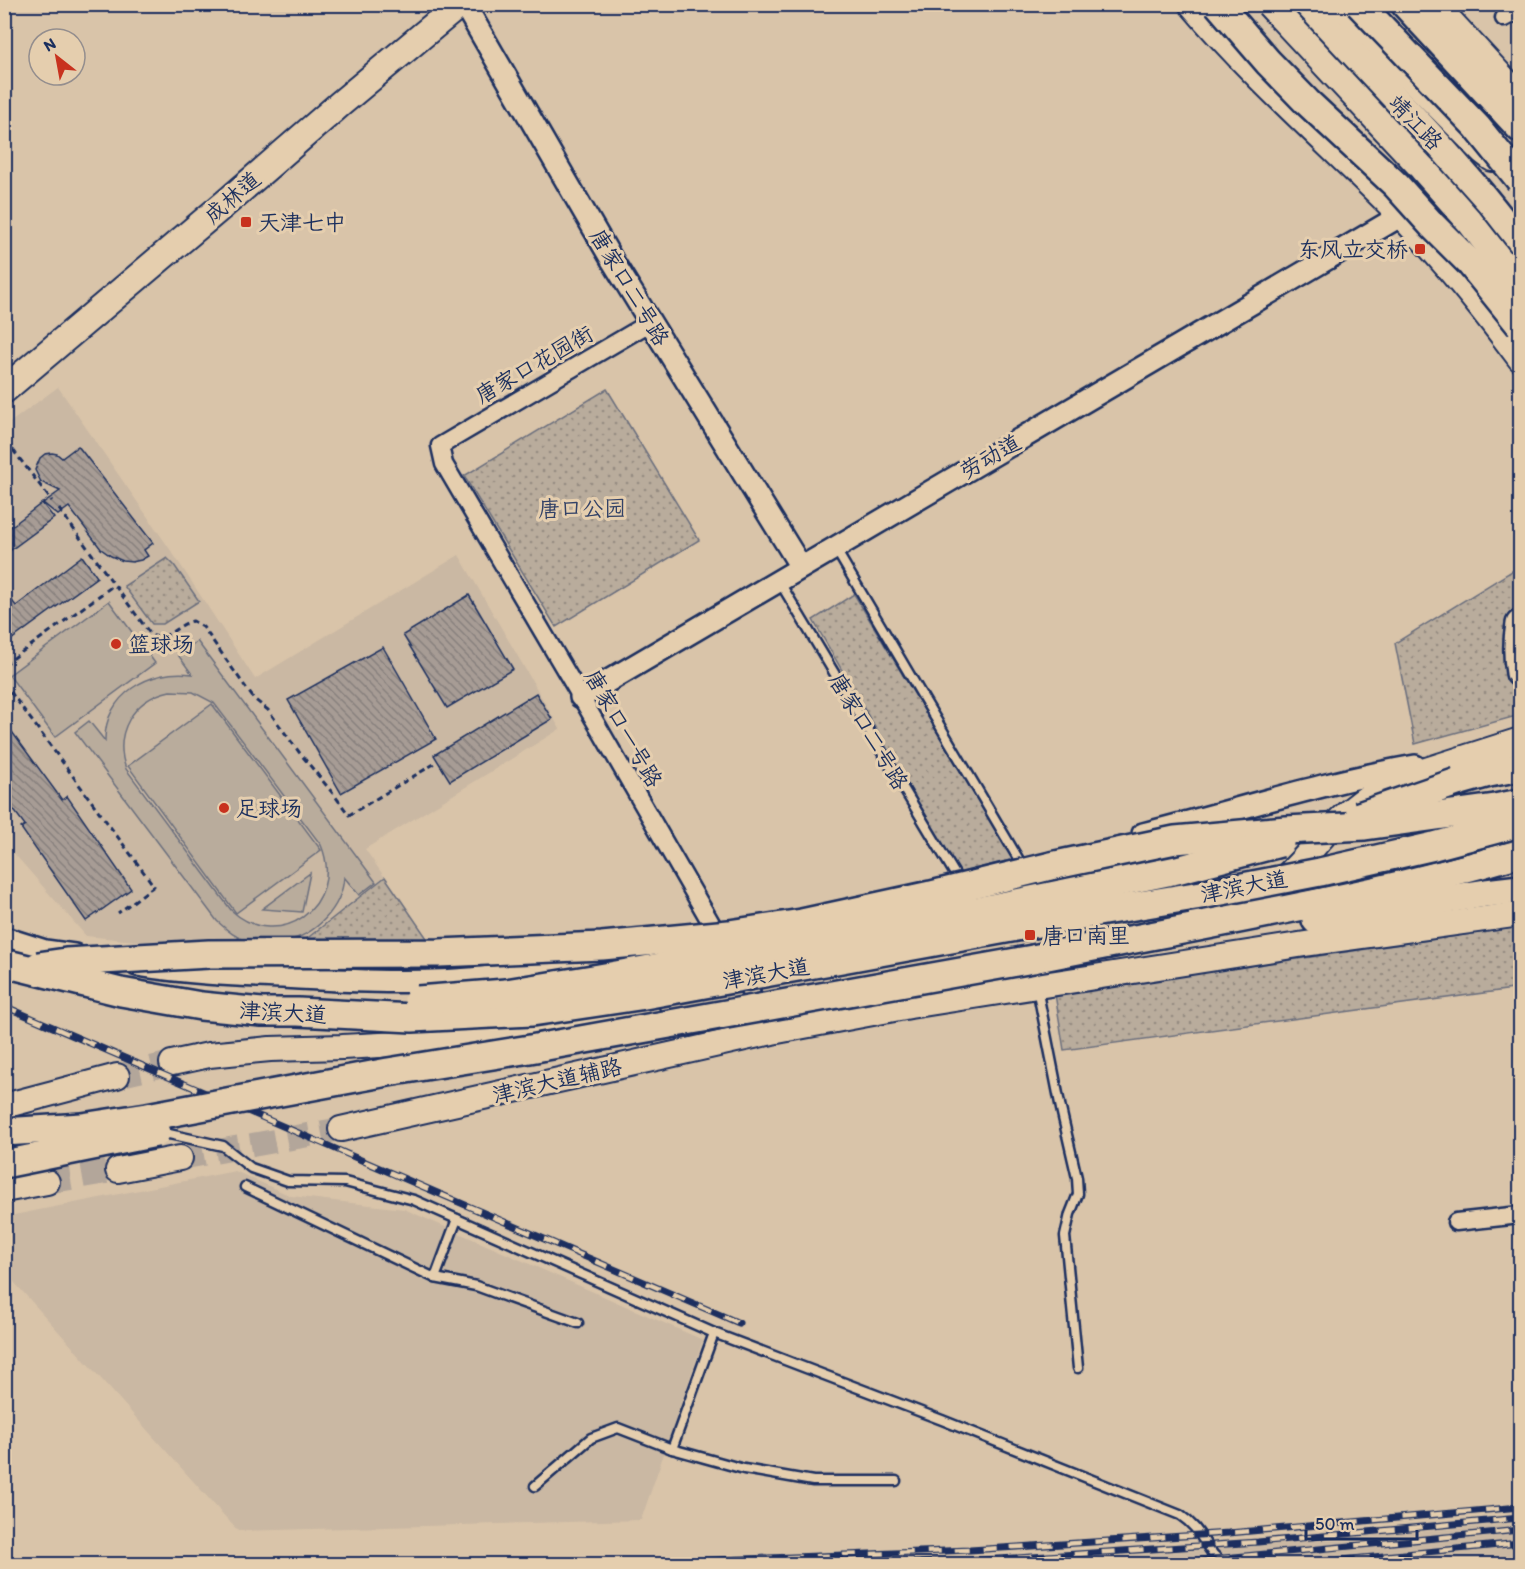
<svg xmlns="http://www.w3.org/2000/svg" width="1525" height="1569" viewBox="0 0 1525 1569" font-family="Itim,'LXGW WenKai TC',sans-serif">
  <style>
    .built { fill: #cab8a3 }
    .grass { fill: #b9ac9c; stroke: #6a6e7d; stroke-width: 1.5; fill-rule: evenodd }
    .park { fill: url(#park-dots); stroke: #6a6e7d; stroke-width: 1.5 }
    .building { fill: url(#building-back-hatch); stroke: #1b2f5e; stroke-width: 1.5 }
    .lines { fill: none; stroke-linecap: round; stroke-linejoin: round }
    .secondary-tunnel { stroke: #b3a69a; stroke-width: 24; stroke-dasharray: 24 12; stroke-linecap: butt }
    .service-casing { stroke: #1b2f5e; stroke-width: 13 }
    .minor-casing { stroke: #1b2f5e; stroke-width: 21 }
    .tertiary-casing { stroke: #1b2f5e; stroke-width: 26 }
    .secondary-casing { stroke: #1b2f5e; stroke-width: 28 }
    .primary-casing { stroke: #1b2f5e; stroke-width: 30 }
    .trunk-casing { stroke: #1b2f5e; stroke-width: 32 }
    .path { stroke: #1b2f5e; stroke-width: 3; stroke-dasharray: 6 4.5; stroke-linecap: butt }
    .service { stroke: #e5ceae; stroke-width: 8 }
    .minor { stroke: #e5ceae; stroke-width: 16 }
    .tertiary { stroke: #e5ceae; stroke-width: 21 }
    .secondary { stroke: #e5ceae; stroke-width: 24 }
    .primary { stroke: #e5ceae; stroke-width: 26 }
    .trunk { stroke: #e5ceae; stroke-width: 27 }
    .rail-casing { stroke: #1b2f5e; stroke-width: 7 }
    .rail { stroke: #e5ceae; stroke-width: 4.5; stroke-dasharray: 14; stroke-linecap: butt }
    .primary-bridge-casing { stroke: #1b2f5e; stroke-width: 30; stroke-linecap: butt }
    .trunk-bridge-casing { stroke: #1b2f5e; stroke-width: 32; stroke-linecap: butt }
    .primary-bridge { stroke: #e5ceae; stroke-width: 26 }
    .trunk-bridge { stroke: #e5ceae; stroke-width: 27 }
    .poi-dot { fill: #c8321e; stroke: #e5ceae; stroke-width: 2 }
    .labels { text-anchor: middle; stroke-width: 6; stroke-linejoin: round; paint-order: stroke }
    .street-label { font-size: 22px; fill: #1b2f5e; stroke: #e5ceae }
    .poi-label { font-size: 22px; fill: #1b2f5e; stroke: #e5ceae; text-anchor: start }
    .park-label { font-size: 22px; fill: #334267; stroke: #e5ceae }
  </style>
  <defs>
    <pattern id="park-dots" width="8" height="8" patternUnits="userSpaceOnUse" patternTransform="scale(1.5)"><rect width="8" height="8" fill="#b9ac9c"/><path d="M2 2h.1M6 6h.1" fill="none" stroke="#968c82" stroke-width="1.8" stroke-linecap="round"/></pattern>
    <pattern id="building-back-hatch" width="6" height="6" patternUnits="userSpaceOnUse" patternTransform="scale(1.5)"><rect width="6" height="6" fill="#a79c95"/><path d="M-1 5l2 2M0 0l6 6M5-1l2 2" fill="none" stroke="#87807d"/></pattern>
  </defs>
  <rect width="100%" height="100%" fill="#d9c4a9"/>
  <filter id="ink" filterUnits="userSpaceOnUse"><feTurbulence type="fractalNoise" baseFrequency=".0167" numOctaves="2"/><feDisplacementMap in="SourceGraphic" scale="12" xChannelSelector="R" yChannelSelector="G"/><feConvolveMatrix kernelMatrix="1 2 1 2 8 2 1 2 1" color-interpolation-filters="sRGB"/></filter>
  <g filter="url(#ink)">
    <g class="built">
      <path d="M58,387L176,558L255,679L459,555L560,729L365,849L433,947L174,945L86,936L5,843L4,427Z"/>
      <path d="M235,1171L291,1196L404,1209L703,1340L641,1520L238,1531L5,1272L4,1217Z"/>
      <path d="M1520,1523V1564H1029Z"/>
    </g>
    <g class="grass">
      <path d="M109,601L155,663L55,737L9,675Z"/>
      <path d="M197,641L376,882L359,895L344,877C342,908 315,936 285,941C279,942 272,941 266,941C260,941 254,942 248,941C235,938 226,929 217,921L75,732L89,721L105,741C104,695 150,668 192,674L178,655ZM170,691L193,692L214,703L321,845C346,906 278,954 231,910L126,769C113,733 133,699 170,691Z"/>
      <path d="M212,704L321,850L236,913L128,766Z"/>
      <path d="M310,873L302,912L262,909Z"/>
    </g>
    <g class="park">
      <path d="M607,389L699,540L556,627L464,476Z"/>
      <path d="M167,558L174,565L199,601L163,624H152L124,586Z"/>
      <path d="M1520,566V715L1415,744L1395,643Z"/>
      <path d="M854,594L1014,859L959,873L813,620Z"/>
      <path d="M385,877L433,947L300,944Z"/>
      <path d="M1520,927V988L1064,1050L1055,994Z"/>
    </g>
    <g class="building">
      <path d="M78,446L153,543L144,550L148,556L141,560L132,562L123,561L111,556L101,549L69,507L58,515L43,503L60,491L41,482L35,470L40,458L45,454L52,453L57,454L62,458Z"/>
      <path d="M42,503L54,518L4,555V532Z"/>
      <path d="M82,556L97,577L4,645V590L16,606Z"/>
      <path d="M469,595L513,669L447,708L403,635Z"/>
      <path d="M383,647L436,739L341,793L288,700Z"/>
      <path d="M536,693L552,719L450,781L434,755Z"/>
      <path d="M4,721L62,800L67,796L131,889L86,921L21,828L25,825L4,797Z"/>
    </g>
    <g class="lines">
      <g class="secondary-tunnel">
        <path d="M117,1076L172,1063"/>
        <path d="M180,1158L341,1129"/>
        <path d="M47,1182L118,1170"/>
      </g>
      <g class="service-casing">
        <g id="service">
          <path d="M835,548L1022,865"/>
          <path d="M779,581L959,881"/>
          <path d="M1037,988L1061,1109L1077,1178L1078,1194L1070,1214L1065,1236L1078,1368"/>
          <path d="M159,1136L169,1134L223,1146L251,1168L288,1181L345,1182L414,1200L714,1333L942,1420L1180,1515C1199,1528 1200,1537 1213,1554C1216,1557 1220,1561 1224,1564"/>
          <path d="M245,1187L435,1278L476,1286L578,1323"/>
          <path d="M435,1278L457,1219"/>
          <path d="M714,1333L672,1449L744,1469L813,1481H896"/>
          <path d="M535,1486L591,1438L618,1428L672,1449"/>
        </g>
      </g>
      <g class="minor-casing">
        <g id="minor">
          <path d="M1504,18L1520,10"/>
          <path d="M651,322L440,446L444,464L581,697L722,942"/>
          <path d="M738,970L763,1015"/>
          <path d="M1456,1222L1520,1215"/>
        </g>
      </g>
      <g class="tertiary-casing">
        <g id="tertiary">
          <path d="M464,4L612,260L801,567"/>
          <path d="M581,697L1400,216"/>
          <path d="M1143,834C1234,811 1323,782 1415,766"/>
          <path d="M4,938L45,951L74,955"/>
          <path d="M137,965C185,973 233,975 282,977C351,981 422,985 491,977C533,972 574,963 616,954"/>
        </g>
      </g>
      <g class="secondary-casing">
        <g id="secondary">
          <path d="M1191,4C1254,79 1328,143 1397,212C1442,258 1482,308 1520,359"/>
          <path d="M1337,4L1483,152L1492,159"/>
          <path d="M1435,4L1520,96"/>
          <path d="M1201,914C1226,908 1254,904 1274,887C1293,872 1309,852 1325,834C1346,812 1371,792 1398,779L1520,740"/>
          <path d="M172,1063L209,1055L270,1049L342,1047L438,1042L518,1034L648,1015"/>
          <path d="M4,1106L117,1076"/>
          <path d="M341,1129L772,1032L910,1006L1305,944L1520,914"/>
          <path d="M118,1170L180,1158"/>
          <path d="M4,1190L47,1182"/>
        </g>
      </g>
      <g class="primary-casing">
        <path id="primary" d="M4,390L228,201L340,104L460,4"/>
      </g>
      <g class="trunk-casing">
        <g id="trunk">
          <path d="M1305,4C1378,82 1457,158 1520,244"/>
          <path d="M1405,4L1520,128"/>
          <path d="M1520,624C1517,641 1517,656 1520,673"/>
          <path d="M1457,782L1489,773L1520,767"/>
          <path d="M1316,920L1486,893L1520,889"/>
          <path d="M1033,959C1147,936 1261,916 1374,891C1423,880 1472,867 1520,853"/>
        </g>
      </g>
      <g class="path">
        <path d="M4,456L13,450L52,501"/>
        <path d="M59,509L151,635C168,642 177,624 193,621L203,627L254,699L268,710L299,752L335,796L349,815L434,764"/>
        <path d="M4,665L114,585"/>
        <path d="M4,683L154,886L118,913"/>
      </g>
      <use href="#service" class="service"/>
      <use href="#minor" class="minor"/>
      <use href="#tertiary" class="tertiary"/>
      <use href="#secondary" class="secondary"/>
      <use href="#primary" class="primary"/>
      <use href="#trunk" class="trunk"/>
      <g class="rail-casing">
        <g id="rail">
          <path d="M4,1006L739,1323"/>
          <path d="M619,1564L970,1550L1229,1533L1520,1507"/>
          <path d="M878,1564L970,1561L1258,1542L1520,1518"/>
          <path d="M1160,1564L1520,1530"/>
          <path d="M1300,1564L1520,1543"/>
        </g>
      </g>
      <use href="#rail" class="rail"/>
      <g class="primary-bridge-casing">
        <path id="primary-bridge" d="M1269,4L1422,168L1470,222L1520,286"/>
      </g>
      <g class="trunk-bridge-casing">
        <g id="trunk-bridge">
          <path d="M1218,4L1268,62L1307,102L1396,185L1432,225L1470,263L1520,325"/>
          <path d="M1359,4L1477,127L1520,180"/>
          <path d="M1359,816L1457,782"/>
          <path d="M4,963L121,992L201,1006L262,1012H298L412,1018L532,1012L639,996L1104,911L1201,895L1320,872L1434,846L1520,823"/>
          <path d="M38,966L66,962L209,954L439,953L602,946L729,934L802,923L931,895L1051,866L1175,840L1286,830L1365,826L1495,808L1520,803"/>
          <path d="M418,1000L506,993L599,978L982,910L1177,870L1280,843"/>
          <path d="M4,1132L82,1127L147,1117L388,1072L530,1049L1033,959"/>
          <path d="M4,1164L156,1133"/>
        </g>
      </g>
      <use href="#primary-bridge" class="primary-bridge"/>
      <use href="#trunk-bridge" class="trunk-bridge"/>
    </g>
  </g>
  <g class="poi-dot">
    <rect x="240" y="216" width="12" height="12" rx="3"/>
    <rect x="1414" y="243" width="12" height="12" rx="3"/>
    <circle cx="116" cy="644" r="6"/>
    <circle cx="224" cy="808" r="6"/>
    <rect x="1024" y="929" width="12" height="12" rx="3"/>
  </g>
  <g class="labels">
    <g class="street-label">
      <text transform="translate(1416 122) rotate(46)" y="8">靖江路</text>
      <text transform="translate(232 197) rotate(-41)" y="8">成林道</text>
      <text transform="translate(630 287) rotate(59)" y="8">唐家口二号路</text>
      <text transform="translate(534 364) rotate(-30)" y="8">唐家口花园街</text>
      <text transform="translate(990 456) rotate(-30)" y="8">劳动道</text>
      <text transform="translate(624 728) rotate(60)" y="8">唐家口一号路</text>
      <text transform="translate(869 731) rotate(59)" y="8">唐家口二号路</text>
      <text transform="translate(1244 886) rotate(-11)" y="8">津滨大道</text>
      <text transform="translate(766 973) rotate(-10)" y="8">津滨大道</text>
      <text transform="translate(283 1012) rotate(3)" y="8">津滨大道</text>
      <text transform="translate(557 1080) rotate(-13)" y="8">津滨大道辅路</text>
    </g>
    <g class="poi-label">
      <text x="258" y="230">天津七中</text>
      <text x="1408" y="257" text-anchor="end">东风立交桥</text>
      <text x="128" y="652">篮球场</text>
      <text x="236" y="816">足球场</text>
      <text x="1042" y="943">唐口南里</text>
    </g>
    <g class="park-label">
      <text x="582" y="516">唐口公园</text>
    </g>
  </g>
  <rect width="1525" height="1569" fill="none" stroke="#e5ceae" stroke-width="24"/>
  <rect x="12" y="12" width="1501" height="1545" fill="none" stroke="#1b2f5e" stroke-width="2" filter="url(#ink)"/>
  <g transform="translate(57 57) rotate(329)"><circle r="28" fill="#e5ceae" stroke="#948e8e" stroke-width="1.5"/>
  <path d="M0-4.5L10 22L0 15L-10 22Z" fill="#c8321e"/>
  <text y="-9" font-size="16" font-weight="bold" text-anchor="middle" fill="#1b2f5e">N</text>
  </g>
  <path d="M1306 1530v9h111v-9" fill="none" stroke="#1b2f5e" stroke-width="3"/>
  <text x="1315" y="1530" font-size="18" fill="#1b2f5e" stroke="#e5ceae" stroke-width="4.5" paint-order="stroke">50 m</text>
</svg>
